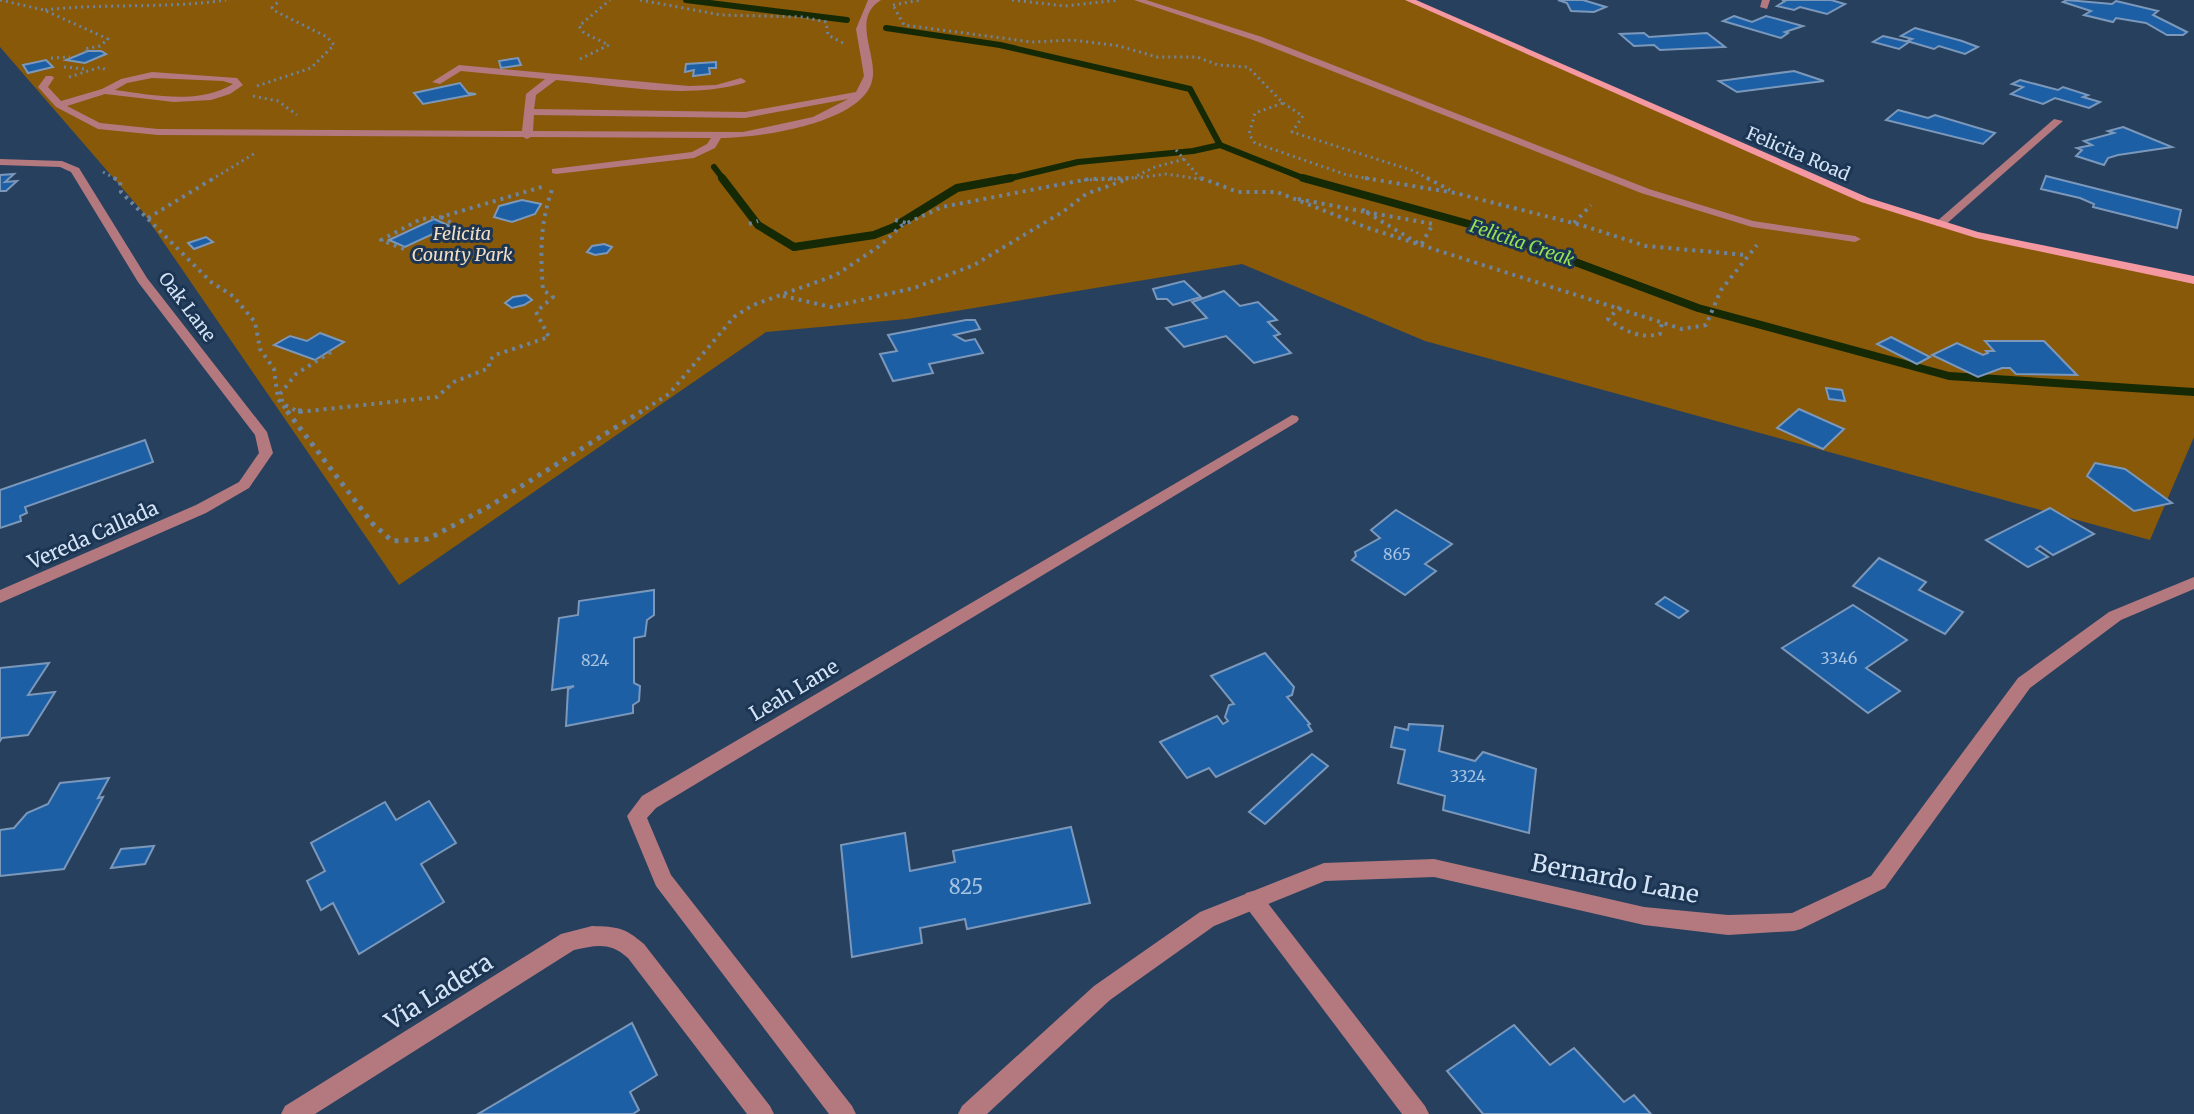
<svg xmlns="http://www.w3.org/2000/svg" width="2194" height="1114" viewBox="0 0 2194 1114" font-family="Merriweather,serif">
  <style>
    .green { fill: #875909 }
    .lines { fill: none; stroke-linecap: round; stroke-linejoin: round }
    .stream-far1 { stroke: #152904; stroke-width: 6 }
    .stream { stroke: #152904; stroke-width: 8 }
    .building { fill: #1d5fa5; stroke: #7b98bb; stroke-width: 2 }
    .path-far2 { stroke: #6e839c; stroke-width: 3; stroke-dasharray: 2 4; stroke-linecap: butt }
    .path-far1 { stroke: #6e839c; stroke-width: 4; stroke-dasharray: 3 5; stroke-linecap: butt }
    .path { stroke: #6e839c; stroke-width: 5; stroke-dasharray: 4 6; stroke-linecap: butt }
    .service { fill: #b3797e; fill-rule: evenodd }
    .minor { fill: #b3797e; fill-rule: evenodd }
    .secondary { fill: #f498a2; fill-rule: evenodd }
    .labels { text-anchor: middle; stroke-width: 6; stroke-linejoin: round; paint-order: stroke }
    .number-label { font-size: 16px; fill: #a6c3e2 }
    .far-street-label { font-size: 18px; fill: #d4e4f6; stroke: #1c3553 }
    .far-park-label { font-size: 18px; font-style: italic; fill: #f1dec5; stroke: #1c3553 }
    .far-water-label { font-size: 18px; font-style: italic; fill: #94e353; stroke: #1c3553 }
    .street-label { font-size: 20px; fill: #d4e4f6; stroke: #1c3553 }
    .near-number-label { font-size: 20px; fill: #a6c3e2 }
    .near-street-label { font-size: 24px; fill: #d4e4f6; stroke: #1c3553 }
  </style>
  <rect width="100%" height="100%" fill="#27405e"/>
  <path class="green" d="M0,0H1409L1865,200L1976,235L2194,280V437L2150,540L1425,341L1242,264L907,319L766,332L399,585L142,211L0,47Z"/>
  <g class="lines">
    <g class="stream-far1">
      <path d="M686,0L847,20"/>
      <path d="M886,28L1000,45L1190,89L1220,145L1308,180"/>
      <path d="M714,167L724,180"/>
      <path d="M1003,180L1078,162L1193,151L1220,145"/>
    </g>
    <g class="stream">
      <path d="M722,178L758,225L794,247L874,235L894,227L957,188L1011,178"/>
      <path d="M1303,178L1487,229L1698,308L1949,376L2194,392"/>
    </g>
  </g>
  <g class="building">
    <path d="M1558,0H1583L1606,7L1594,12L1571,11L1567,3Z"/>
    <path d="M1782,0H1831L1845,4L1827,14L1800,7L1794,10L1777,6L1785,1Z"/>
    <path d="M2067,0L2112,4L2116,1L2158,11L2153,15L2187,32L2183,35H2167L2146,23L2116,18L2113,22L2084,15L2091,11L2063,2Z"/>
    <path d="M1734,16L1752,22L1766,16L1803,26L1785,32L1788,33L1781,38L1723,21Z"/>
    <path d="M1915,28L1962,41L1978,47L1965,54L1939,46L1934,49L1907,41L1912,39L1901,36Z"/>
    <path d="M1644,33L1649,37L1707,33L1725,47L1660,50L1654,45L1634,46L1620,34Z"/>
    <path d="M1883,36L1909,42L1899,49L1873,42Z"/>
    <path d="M88,51H101L106,54L85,63L66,60Z"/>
    <path d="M518,58L521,65L501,68L499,61Z"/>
    <path d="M46,60L53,67L28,73L23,65Z"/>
    <path d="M716,62V68H709L710,74L693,76L694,70L685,72L686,64Z"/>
    <path d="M1794,71L1824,81L1737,92L1719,81Z"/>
    <path d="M2020,80L2058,90L2063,87L2088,95L2083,97L2100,102L2089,108L2055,98L2043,104L2011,94L2023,87L2012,84Z"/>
    <path d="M460,83L468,93L476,94L423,104L414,93Z"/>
    <path d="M1898,110L1928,118L1935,115L1995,133L1983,144L1886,120Z"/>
    <path d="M2123,127L2172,147L2118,155L2108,158L2104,165L2076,156L2082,150L2077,148L2092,145L2084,141L2114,133L2108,131Z"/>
    <path d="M14,174L5,182L17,181L6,191H0V175Z"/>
    <path d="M2046,176L2181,210L2177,228L2093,207L2094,204L2080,198L2041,189Z"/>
    <path d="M522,200L541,204L535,214L512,222L494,217L499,206Z"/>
    <path d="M434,219L450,226L405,247L389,240Z"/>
    <path d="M206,237L213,242L194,249L188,243Z"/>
    <path d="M604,244L612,247L607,253L595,255L587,252L592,246Z"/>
    <path d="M1184,281L1201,297L1173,305L1167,299H1157L1153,289Z"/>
    <path d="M1224,291L1240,306L1258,302L1277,320L1268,322L1280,334L1274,336L1291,353L1254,363L1226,336L1184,347L1166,328L1207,318L1192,302Z"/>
    <path d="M526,295L532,300L524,305L512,308L505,303L513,297Z"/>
    <path d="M966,320H975L980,329L954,335L965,341L975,339L983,353L929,364L933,373L893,381L880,354L897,351L888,335Z"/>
    <path d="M320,333L344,342L315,360L274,345L290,336L307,341Z"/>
    <path d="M1891,337L1930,357L1917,364L1877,344Z"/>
    <path d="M1985,341H2044L2077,375L2016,374L2010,368H2002L1978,377L1932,355L1957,343L1983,355L1988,353L1986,351H1994Z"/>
    <path d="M1826,388L1842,390L1845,401L1829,399Z"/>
    <path d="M1799,409L1844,429L1823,449L1777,428Z"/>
    <path d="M145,440L153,462L25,507L27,513L20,516L21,521L0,528V490Z"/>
    <path d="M2095,463L2125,469L2172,503L2134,511L2087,476Z"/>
    <path d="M2050,508L2094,534L2053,555L2040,546L2036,549L2048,557L2028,567L1986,540Z"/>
    <path d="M1396,510L1452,544L1425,564L1436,571L1405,595L1352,560L1356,556L1355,552L1380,538L1371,530Z"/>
    <path d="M1879,558L1926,582L1919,590L1963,612L1945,634L1853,586Z"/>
    <path d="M654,590V615L647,620L645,636L634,638V683L640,686L639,701L633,705V713L566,726L568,689L574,686L552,690L559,618L578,615L579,601Z"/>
    <path d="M1665,597L1688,611L1679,618L1656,604Z"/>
    <path d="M1853,605L1907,640L1866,668L1900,691L1868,713L1782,648Z"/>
    <path d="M1265,653L1294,687L1292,695L1287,697L1310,724L1308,725L1312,731L1216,777L1209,768L1187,778L1160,742L1217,716L1223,724L1228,721L1225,717L1229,705L1234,704L1211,676Z"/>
    <path d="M49,663L28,695L55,692L28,735L2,738L0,741V668Z"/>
    <path d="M1409,724L1443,726L1439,751L1475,761L1483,752L1536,769L1529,833L1443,810L1445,796L1398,783L1405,750L1391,747L1395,727L1408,730Z"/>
    <path d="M1312,754L1328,766L1265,824L1249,812Z"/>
    <path d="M109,778L98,798L103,797L64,869L0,876V830L14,828L27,813L48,804L60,783Z"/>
    <path d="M429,801L456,843L421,864L444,902L359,954L333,903L321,910L307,881L325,871L311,843L385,802L396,820Z"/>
    <path d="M1071,827L1090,903L967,929L965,919L920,928L922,943L852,957L841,845L905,833L910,871L955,862L953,851Z"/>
    <path d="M154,846L145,864L111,868L121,849Z"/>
    <path d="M632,1023L657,1075L630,1092L639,1110L633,1114H478Z"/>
    <path d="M1514,1025L1550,1065L1574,1048L1624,1102L1634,1095L1651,1114H1483L1447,1071Z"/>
  </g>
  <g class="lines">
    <g class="path-far2">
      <path d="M0,0L44,10"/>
      <path d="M640,0L721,15L803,17L826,22L828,35L843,43"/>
      <path d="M1012,0L1065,6L1119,0"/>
      <path d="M893,5L921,0"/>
      <path d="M894,7L904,25L1032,42L1073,40L1119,46L1157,57H1197L1218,65L1248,67L1283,103L1255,113L1249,134L1255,143L1347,175L1377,180"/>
      <path d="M86,52L84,49L100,46L108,39L44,10C105,3 166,9 226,0"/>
      <path d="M51,58L70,57"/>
      <path d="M580,59L609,45L584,33L579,26L610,0"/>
      <path d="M64,67L85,69"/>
      <path d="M69,77L101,67L106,70"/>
      <path d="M257,86L311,68L334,45L327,37L275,11L272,8L279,1"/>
      <path d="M253,96L278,101L297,115"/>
      <path d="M1283,103L1303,116L1292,132L1414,171L1431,180"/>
      <path d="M1176,150L1200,178"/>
      <path d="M103,172L118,180"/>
      <path d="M1135,178L1166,174L1206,180"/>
      <path d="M211,180L257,152"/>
      <path d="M1084,180L1130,179L1155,167L1185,159"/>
    </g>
    <g class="path-far1">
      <path d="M114,178L120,181L121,192L211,282L233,296L255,322L260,349L274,369L278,399L289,413"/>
      <path d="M1201,178L1238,192H1277L1368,228L1682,329L1706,325L1721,290L1757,245"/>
      <path d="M1365,178L1455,193L1581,225L1646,246L1747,255"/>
      <path d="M1427,178L1450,190"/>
      <path d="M1298,199L1366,212"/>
      <path d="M1362,209L1366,212"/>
      <path d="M1366,212L1433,224L1421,245Z"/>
      <path d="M441,217L453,224"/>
      <path d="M148,218L214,178"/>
      <path d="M895,220L906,223"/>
      <path d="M1574,223L1591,205"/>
      <path d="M749,224L758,221"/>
      <path d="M404,249L381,240L421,219L441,217L545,186"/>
      <path d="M783,296L831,307L914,288L974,265L1064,211L1086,194L1125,180"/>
      <path d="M1620,307L1608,319C1624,331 1640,339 1660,334L1662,322"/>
      <path d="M331,352L296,374L280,394L283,404L299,412L437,397L454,382L489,368V361L495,355L549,337L536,312L553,297L543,290C540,253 540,222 553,187"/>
      <path d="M639,413L669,394L734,317L753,305L836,275L881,245L901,226L942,207L1089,179L1132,178"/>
    </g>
    <g class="path">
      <path d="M287,411L372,523L392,541L428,539L488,507L642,411"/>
      <path d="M298,411H304"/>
    </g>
    <g class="service">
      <path d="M868,0H881C853,17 874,49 873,74C872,123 757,138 721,138L715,148L694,158L556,174L552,173V169L692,152L707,144L711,138L531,137L527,139L523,137L158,135L98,129L56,107L38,87L46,76H52L54,78L48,87L61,101L102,89L121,79L152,72L237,78L243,85L230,94L211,100L174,102L105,94L67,106L100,123L158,129L522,131L526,94L545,79L461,71L440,84L432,82L459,65L689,86L716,85L741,78L746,81L744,83C684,100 618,85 556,80L536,95L534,109L745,112L856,92L864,76L856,29ZM152,78L223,81L233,84C199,105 152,95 115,90L127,83ZM848,99L813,117L743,132L533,131L534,115L745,118Z"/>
      <path d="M1134,0H1146L1262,37L1649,189L1753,221L1855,236L1861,239L1855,242L1752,227L1641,193L1256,41Z"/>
      <path d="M2054,119L2063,121L1944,226H1936V222Z"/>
      <path d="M1253,891L1260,893L1425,1106L1429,1114H1402L1246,907L1243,900L1246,893Z"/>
    </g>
    <g class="minor">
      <path d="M1762,0H1770L1767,9L1760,7Z"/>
      <path d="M0,159L62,161L79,168L147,278L267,432L273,453L249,488L206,513L0,603V590L196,505L239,482L259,453L255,435L138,282L71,172L60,167L0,165Z"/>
      <path d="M1292,415L1297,416L1299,419L1297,422L656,808L647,818L671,875L852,1106L856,1114H829L656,886L627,816L642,796Z"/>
      <path d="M2194,577V589L2121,620L2030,688L1885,888L1801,929L1794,931L1728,935L1644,925L1434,877L1325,881L1214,926L1110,1000L987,1114H958L962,1106L1094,986L1200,912L1324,863L1434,859L1644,907L1728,915L1792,913L1871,876L2018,678L2109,612Z"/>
      <path d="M592,926C618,927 624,927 644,944L770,1106L774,1114H747L628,958C610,942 597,945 574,950L315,1114H281L285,1106L561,934Z"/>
    </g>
    <path class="secondary" d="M1405,0H1416L1869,198L1978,232L2194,276V284L1976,238L1861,202Z"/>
  </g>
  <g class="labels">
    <g class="number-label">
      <text x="1397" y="560">865</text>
      <text x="1839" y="664">3346</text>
      <text x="595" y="666">824</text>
      <text x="1468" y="782">3324</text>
    </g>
    <g class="far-street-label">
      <text transform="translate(1798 154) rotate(23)" y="6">Felicita Road</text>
      <text transform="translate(187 307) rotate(53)" y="6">Oak Lane</text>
    </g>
    <g class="far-park-label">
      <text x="462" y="240">Felicita<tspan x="462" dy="21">County Park</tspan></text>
    </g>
    <g class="far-water-label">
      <text transform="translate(1522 243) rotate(19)" y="6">Felicita Creak</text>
    </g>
    <g class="street-label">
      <text transform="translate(93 535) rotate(-24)" y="7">Vereda Callada</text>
      <text transform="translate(794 690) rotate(-31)" y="7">Leah Lane</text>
    </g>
    <g class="near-number-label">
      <text x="966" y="894">825</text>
    </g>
    <g class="near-street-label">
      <text transform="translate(1615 879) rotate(11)" y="8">Bernardo Lane</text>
      <text transform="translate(439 992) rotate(-32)" y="8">Via Ladera</text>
    </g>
  </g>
</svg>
